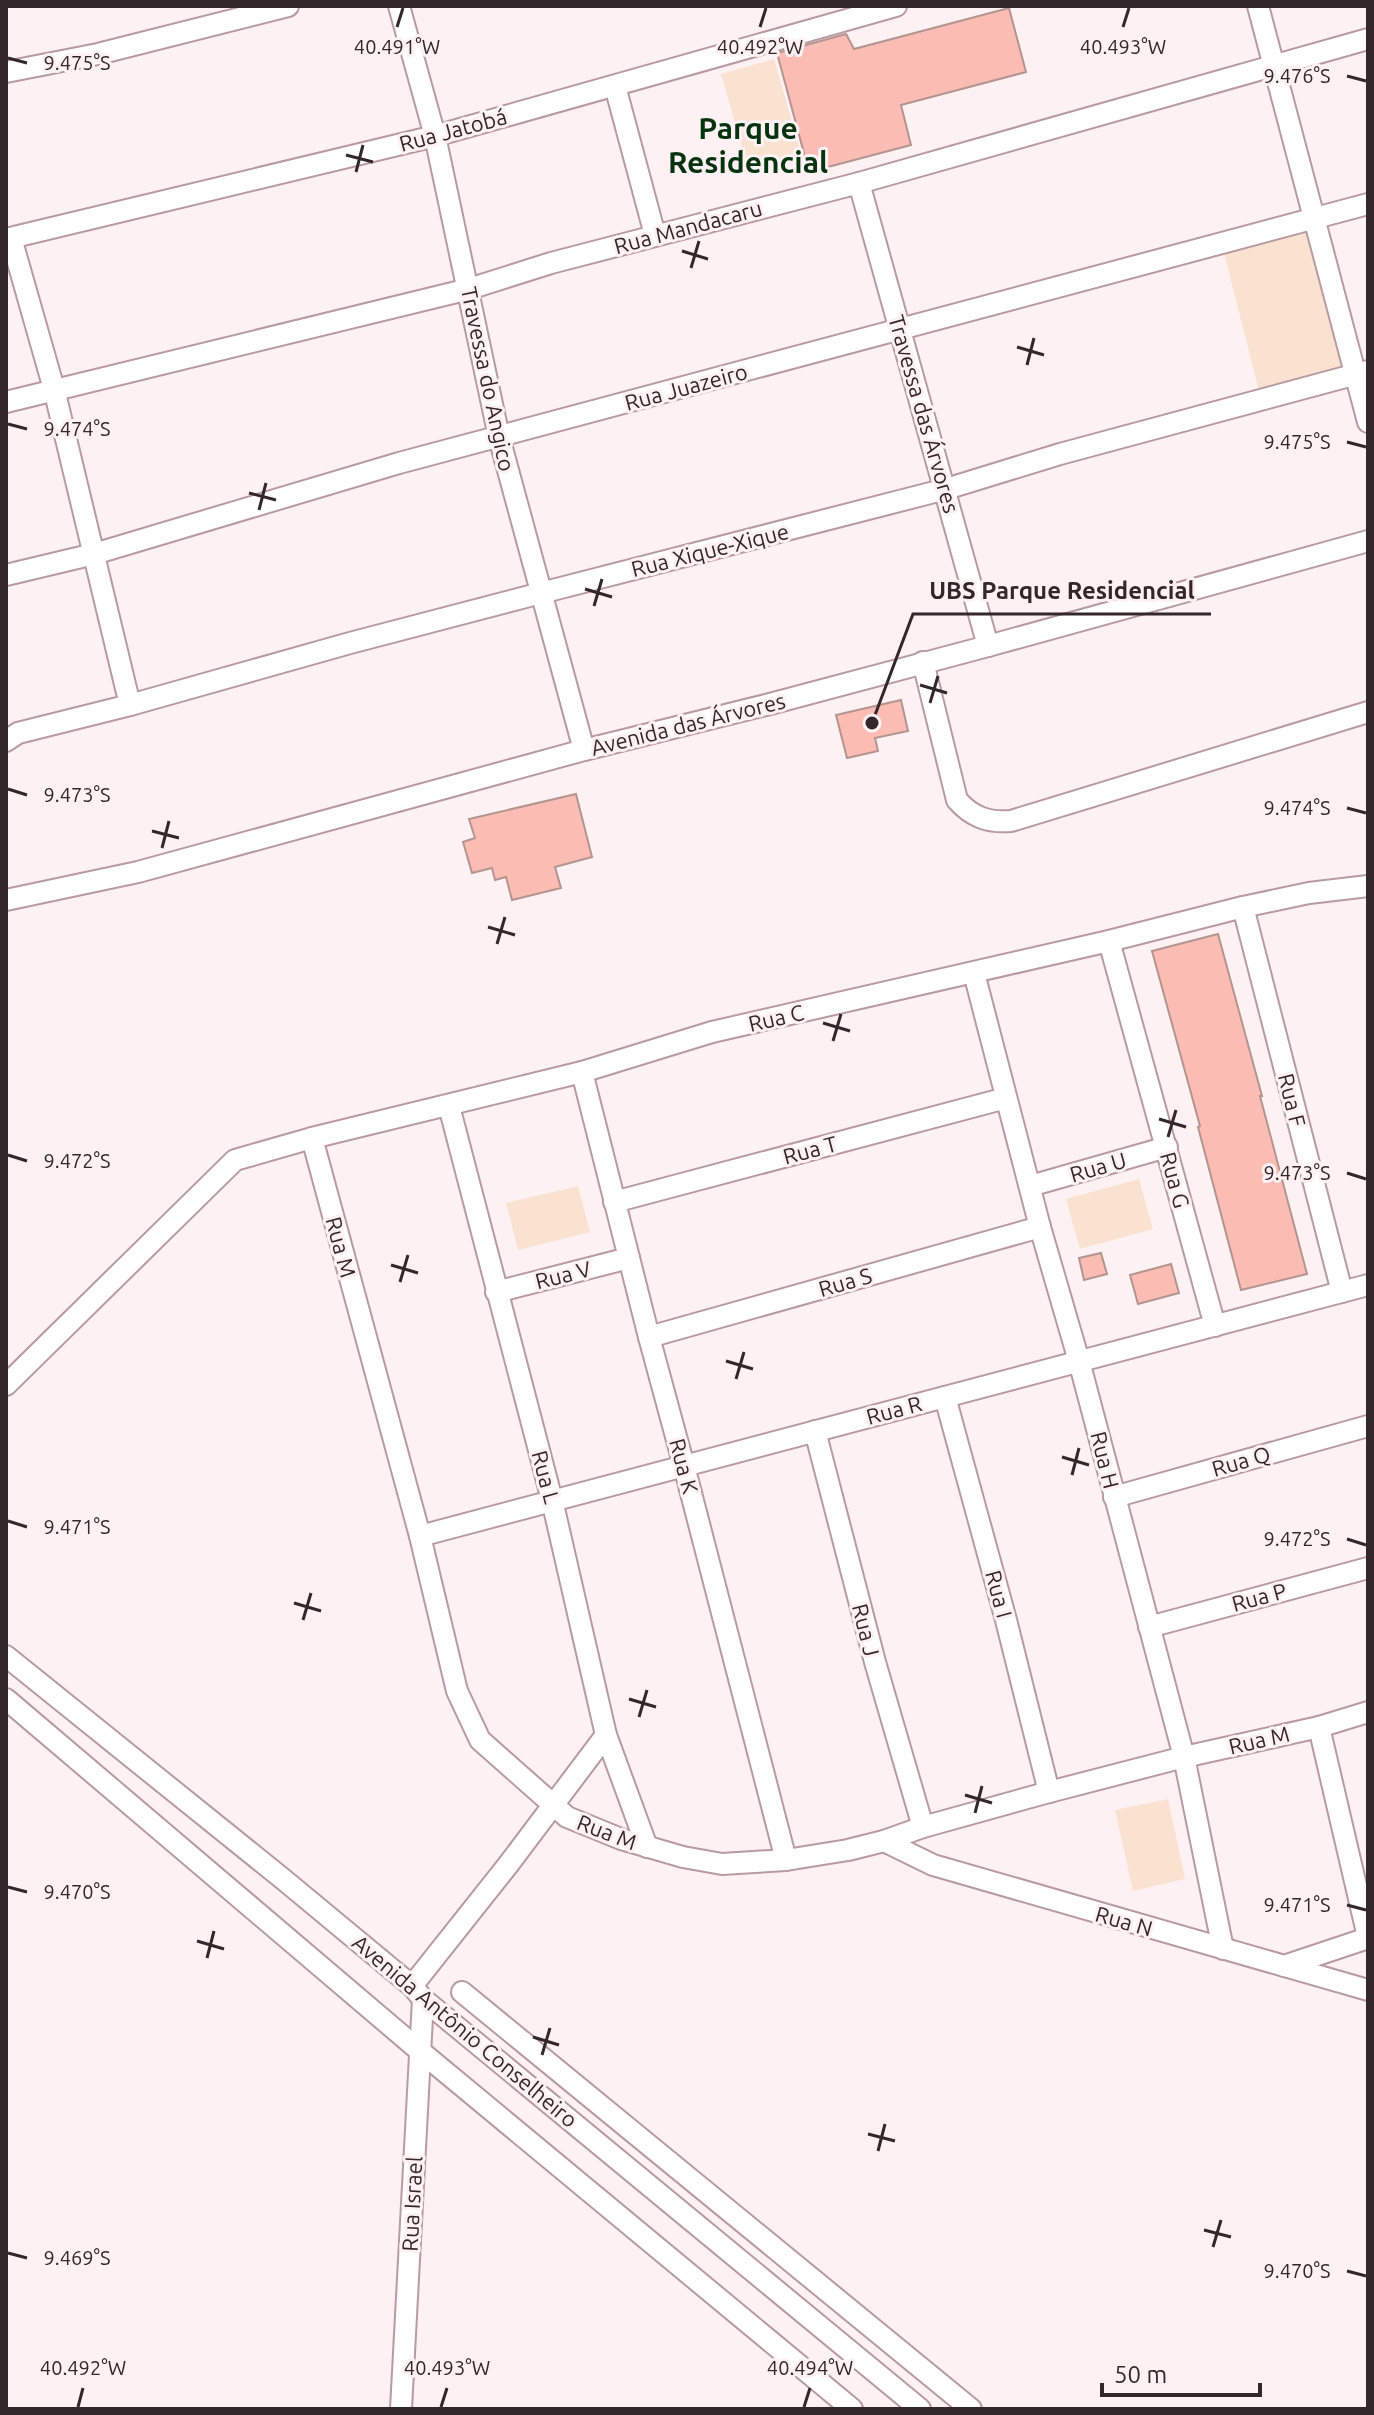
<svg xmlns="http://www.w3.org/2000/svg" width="1374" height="2415" viewBox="0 0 1374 2415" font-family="Ubuntu,sans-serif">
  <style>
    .green { fill: #fae2d1 }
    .building { fill: #fbbdb3; stroke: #b3948f; stroke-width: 2 }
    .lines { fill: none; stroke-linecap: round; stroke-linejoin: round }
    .minor-casing { stroke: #b89aa2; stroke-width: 24 }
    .minor { stroke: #fff; stroke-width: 20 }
    .ticks { fill: none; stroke: #33272b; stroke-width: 3 }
    .labels { text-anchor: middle; stroke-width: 6; stroke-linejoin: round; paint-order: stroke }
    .street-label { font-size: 22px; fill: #33272b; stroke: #fef1f4 }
    .district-label { font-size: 30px; font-weight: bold; fill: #04330e; stroke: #fef1f4 }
    .ticks-label { font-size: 20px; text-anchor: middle; fill: #33272b; stroke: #fef1f4; stroke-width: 6; stroke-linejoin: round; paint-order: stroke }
    .leader { fill: none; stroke: #33272b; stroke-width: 3 }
    .callout-dot { fill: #33272b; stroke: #fef1f4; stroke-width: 3 }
    .callout-label { font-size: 24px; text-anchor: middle; font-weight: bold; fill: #33272b; stroke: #fef1f4; stroke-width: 6; stroke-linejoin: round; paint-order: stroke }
  </style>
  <rect width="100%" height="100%" fill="#fef1f4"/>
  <g class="green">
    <path d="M774,59L801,153L748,168L721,74Z"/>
    <path d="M1308,228L1344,370L1259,391L1223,249Z"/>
    <path d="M1139,1179L1153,1229L1080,1249L1066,1199Z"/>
    <path d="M578,1186L590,1232L518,1250L506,1203Z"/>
    <path d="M1168,1799L1185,1879L1133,1891L1115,1810Z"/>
  </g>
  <g class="building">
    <path d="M1009,8L1026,72L901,105L911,145L809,172L777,53L846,34L854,49Z"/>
    <path d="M901,700L908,731L875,738L878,751L847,758L836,715Z"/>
    <path d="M576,794L592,857L555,867L561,888L512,900L506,877L495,880L492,868L472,873L463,842L475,838L469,819Z"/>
    <path d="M1218,934L1262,1096H1260L1307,1274L1241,1290L1198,1127L1200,1126L1152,951Z"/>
    <path d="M1101,1253L1107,1274L1084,1280L1079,1258Z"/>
    <path d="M1171,1264L1179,1293L1138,1304L1130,1275Z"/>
  </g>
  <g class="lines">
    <g class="minor-casing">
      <g id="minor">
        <path d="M399,6L435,136L499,437L584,750"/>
        <path d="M1258,6L1368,422"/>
        <path d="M6,72L98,54L288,6"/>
        <path d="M615,86L655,235"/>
        <path d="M859,183L988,646"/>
        <path d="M11,238L54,389L130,705"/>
        <path d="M6,239L435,136L896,6"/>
        <path d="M6,402L469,289L551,263L859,183L1368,39"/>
        <path d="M6,575L94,554L399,463L1368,204"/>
        <path d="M923,662L957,800C972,817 988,823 1011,821L1368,712"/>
        <path d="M6,741L18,733L130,705L350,643L541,593L946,489L1060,454L1368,371"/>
        <path d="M6,900L138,872L584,750L770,704L988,646L1368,541"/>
        <path d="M1243,907L1342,1292"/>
        <path d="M1109,941L1215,1326"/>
        <path d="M974,973L1040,1227L1079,1361L1184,1757L1223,1949"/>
        <path d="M582,1072L649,1337L684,1466L786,1860"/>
        <path d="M449,1106L552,1500L606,1735L647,1847"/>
        <path d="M312,1138L420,1536L457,1691L480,1740L567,1817L621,1839L683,1857L722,1864L786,1860L848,1850L884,1841L923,1827L1049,1792L1184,1757L1319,1727L1368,1712"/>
        <path d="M1030,1186L1167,1147"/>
        <path d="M614,1202L1006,1098"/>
        <path d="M496,1292L629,1258"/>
        <path d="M649,1337L1040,1227"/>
        <path d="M6,1385L235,1160L312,1138L582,1072L712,1032L1109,941L1243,907L1309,893L1368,886"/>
        <path d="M945,1397L1006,1620L1049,1792"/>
        <path d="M815,1431L875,1662L923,1827"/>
        <path d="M1114,1497L1368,1426"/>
        <path d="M420,1536L1368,1285"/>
        <path d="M1149,1627L1368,1568"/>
        <path d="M6,1656L283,1879L412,1986L423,1999L920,2409"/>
        <path d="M6,1699L420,2051L852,2409"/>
        <path d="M1319,1727L1368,1937"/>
        <path d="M884,1841L933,1865L1368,1990"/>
        <path d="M1284,1966L1368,1938"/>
        <path d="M412,1986L508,1865L606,1735"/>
        <path d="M462,1992L971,2409"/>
        <path d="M401,2409L423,1999"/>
      </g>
    </g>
    <use href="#minor" class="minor"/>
  </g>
  <path class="ticks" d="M397,27L403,8M760,27L766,8M1123,27L1129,8M8,58L27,63M1347,76L1366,81M346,155L373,162M356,172L363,145M682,251L708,259M691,268L699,241M1017,347L1044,355M1027,365L1034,338M8,424L27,429M1347,442L1366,447M249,493L276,500M259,510L266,483M585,589L612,597M594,606L602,579M920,685L947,693M930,703L938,676M8,789L27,795M1347,808L1366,813M152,831L179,838M162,848L169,821M488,927L515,935M497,944L505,917M823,1023L850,1031M833,1041L841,1014M1159,1119L1186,1127M1168,1137L1176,1110M8,1155L27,1161M1347,1173L1366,1179M391,1265L418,1273M400,1282L408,1255M726,1361L753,1369M736,1379L744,1352M1062,1457L1089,1465M1072,1475L1079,1448M8,1521L27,1527M1347,1539L1366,1545M294,1603L321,1611M303,1620L311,1593M629,1699L656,1707M639,1717L647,1690M965,1795L992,1803M975,1813L982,1786M8,1887L27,1892M1347,1905L1366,1910M197,1941L224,1949M207,1958L214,1931M533,2037L559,2045M542,2055L550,2028M868,2134L895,2141M878,2151L885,2124M1204,2230L1231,2237M1213,2247L1221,2220M8,2253L27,2258M1347,2271L1366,2276M78,2407L83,2388M441,2407L447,2388M804,2407L810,2388"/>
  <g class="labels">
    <g class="street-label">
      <text transform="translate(453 130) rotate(-15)" y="8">Rua Jatobá</text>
      <text transform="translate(688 227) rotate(-15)" y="8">Rua Mandacaru</text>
      <text transform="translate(488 379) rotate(78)" y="8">Travessa do Angico</text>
      <text transform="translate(686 387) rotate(-15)" y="8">Rua Juazeiro</text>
      <text transform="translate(924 414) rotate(74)" y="8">Travessa das Árvores</text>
      <text transform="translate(710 550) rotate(-14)" y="8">Rua Xique-Xique</text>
      <text transform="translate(688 724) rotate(-14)" y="8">Avenida das Árvores</text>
      <text transform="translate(776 1018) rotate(-13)" y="8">Rua C</text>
      <text transform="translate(1292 1100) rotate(76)" y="8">Rua F</text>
      <text transform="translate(810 1150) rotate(-15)" y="8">Rua T</text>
      <text transform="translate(1098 1167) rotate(-16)" y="8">Rua U</text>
      <text transform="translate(1175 1180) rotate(75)" y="8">Rua G</text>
      <text transform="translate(341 1247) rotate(75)" y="8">Rua M</text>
      <text transform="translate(563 1275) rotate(-14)" y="8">Rua V</text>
      <text transform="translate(845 1282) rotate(-16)" y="8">Rua S</text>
      <text transform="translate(894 1410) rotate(-15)" y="8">Rua R</text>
      <text transform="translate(1105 1460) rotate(76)" y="8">Rua H</text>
      <text transform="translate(1241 1461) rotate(-16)" y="8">Rua Q</text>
      <text transform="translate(684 1466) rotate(75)" y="8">Rua K</text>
      <text transform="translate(546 1477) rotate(75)" y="8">Rua L</text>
      <text transform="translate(999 1594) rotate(75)" y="8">Rua I</text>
      <text transform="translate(1259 1597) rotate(-15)" y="8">Rua P</text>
      <text transform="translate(866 1630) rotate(76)" y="8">Rua J</text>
      <text transform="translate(1259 1740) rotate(-13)" y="8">Rua M</text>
      <text transform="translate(607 1832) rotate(21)" y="8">Rua M</text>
      <text transform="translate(1124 1921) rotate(16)" y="8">Rua N</text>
      <text transform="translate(465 2031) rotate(40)" y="8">Avenida Antônio Conselheiro</text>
      <text transform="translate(412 2204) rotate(-87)" y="8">Rua Israel</text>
    </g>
    <g class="district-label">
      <text x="748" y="139">Parque<tspan x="748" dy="34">Residencial</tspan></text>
    </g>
  </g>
  <g class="ticks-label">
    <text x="397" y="54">40.491°W</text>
    <text x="760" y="54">40.492°W</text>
    <text x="1123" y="54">40.493°W</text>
    <text x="77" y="70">9.475°S</text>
    <text x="1297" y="83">9.476°S</text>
    <text x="77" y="436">9.474°S</text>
    <text x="1297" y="449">9.475°S</text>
    <text x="77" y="802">9.473°S</text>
    <text x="1297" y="815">9.474°S</text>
    <text x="77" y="1168">9.472°S</text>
    <text x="1297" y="1180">9.473°S</text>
    <text x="77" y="1534">9.471°S</text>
    <text x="1297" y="1546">9.472°S</text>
    <text x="77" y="1899">9.470°S</text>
    <text x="1297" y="1912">9.471°S</text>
    <text x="77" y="2265">9.469°S</text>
    <text x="1297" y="2278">9.470°S</text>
    <text x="83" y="2375">40.492°W</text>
    <text x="447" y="2375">40.493°W</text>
    <text x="810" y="2375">40.494°W</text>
  </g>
  <path class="leader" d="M872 723L913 614H1211"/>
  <circle class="callout-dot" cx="872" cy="723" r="8"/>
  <g class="callout-label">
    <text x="1062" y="599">UBS Parque Residencial</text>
  </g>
  <rect width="1374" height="2415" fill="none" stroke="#33272b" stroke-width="16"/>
  <path d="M1102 2383v12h158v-12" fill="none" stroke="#33272b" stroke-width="4"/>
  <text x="1114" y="2383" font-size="24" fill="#33272b" stroke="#fef1f4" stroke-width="6" paint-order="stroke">50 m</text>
</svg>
